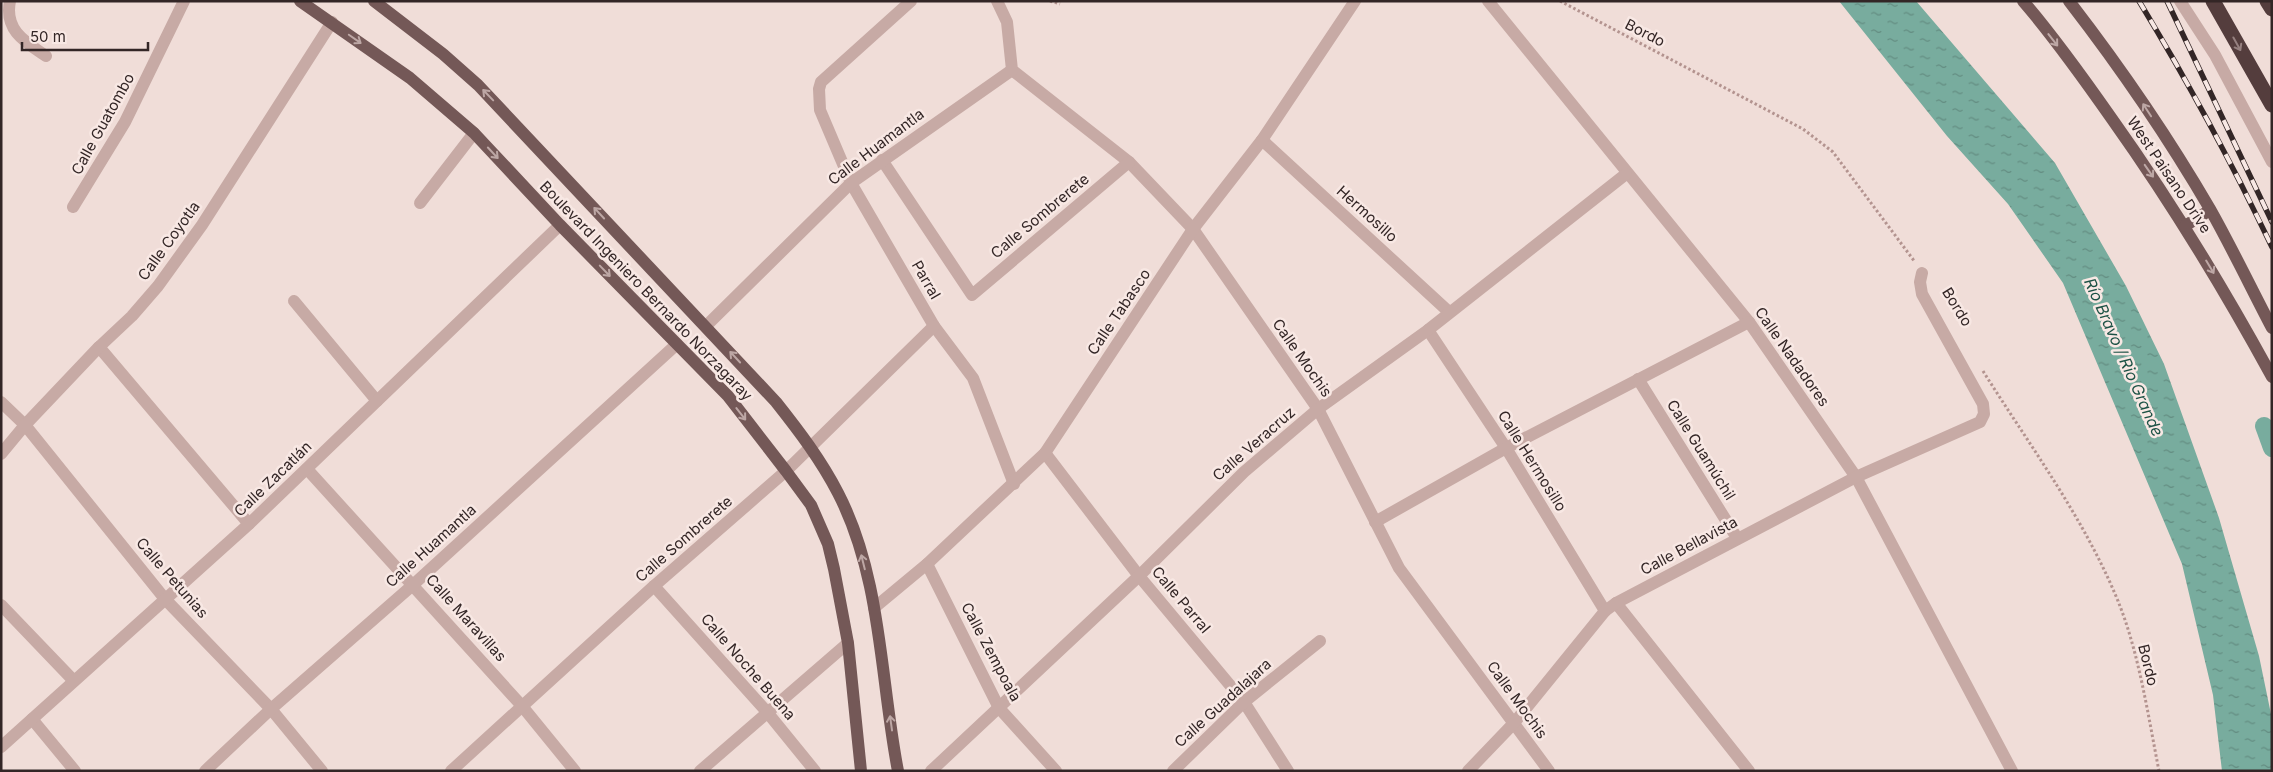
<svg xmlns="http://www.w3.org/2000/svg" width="2273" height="772" viewBox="0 0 2273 772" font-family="Inter,sans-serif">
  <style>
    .water { fill: url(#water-ripples) }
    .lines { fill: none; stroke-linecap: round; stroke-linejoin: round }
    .canal { stroke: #78ac9e; stroke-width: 18 }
    .path { stroke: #b3938f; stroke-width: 3; stroke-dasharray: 2.5 2.5; stroke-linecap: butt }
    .minor { stroke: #c7aaa5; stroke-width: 12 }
    .major { stroke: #745857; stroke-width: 12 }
    .highway { stroke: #543d3d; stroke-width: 15 }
    .rail-casing { stroke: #332626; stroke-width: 5.5 }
    .rail { stroke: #f8e8e4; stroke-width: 4; stroke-dasharray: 11; stroke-linecap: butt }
    .oneway { stroke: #bda7a5 }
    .oneway2 { stroke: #968180 }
    .labels { text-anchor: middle; stroke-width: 5; stroke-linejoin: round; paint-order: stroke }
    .street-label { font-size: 15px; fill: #332626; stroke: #f8e8e4 }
    .water-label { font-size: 16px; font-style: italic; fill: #1d5245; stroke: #f8e8e4 }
  </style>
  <defs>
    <pattern id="water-ripples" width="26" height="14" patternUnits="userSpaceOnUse" patternTransform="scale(1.25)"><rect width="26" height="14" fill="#78ac9e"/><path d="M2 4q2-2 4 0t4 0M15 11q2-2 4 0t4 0" fill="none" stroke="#638c81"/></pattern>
  </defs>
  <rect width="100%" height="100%" fill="#f0ddd8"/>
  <path class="water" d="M1839,1H1916L2055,163L2126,286L2164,364L2219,518L2259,656L2272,719V771H2222L2213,695L2182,564L2063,283L2008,204L1947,136Z"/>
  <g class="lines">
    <path class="canal" d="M2264,426L2272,448"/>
    <g class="path">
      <path d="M1050,1L1060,4"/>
      <path d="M1560,1L1803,129L1833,152L1915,262"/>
      <path d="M1983,371C2030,446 2084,518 2118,601C2139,653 2148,715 2159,771"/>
    </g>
    <g class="minor">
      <path d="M10,1C4,30 25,42 46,56"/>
      <path d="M911,1L821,82L819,89L820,110L851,183L934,326L973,378L1014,484"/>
      <path d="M997,1L1007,22L1012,70L1129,162L1193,229L1318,409L1399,568L1549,771"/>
      <path d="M1488,1L1749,322L1856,477L2012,771"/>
      <path d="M2180,1L2215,55L2272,162"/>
      <path d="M1262,140L1449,312"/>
      <path d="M882,160L972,295L1129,162"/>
      <path d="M420,203L474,133"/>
      <path d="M73,207L125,122L184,1"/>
      <path d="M294,301L377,401"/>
      <path d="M706,326L851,183L1012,70"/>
      <path d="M1428,330L1506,448L1605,611"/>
      <path d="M99,347L249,524"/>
      <path d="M1638,379L1737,538"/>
      <path d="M1,402L25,425L165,599L271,709L322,771"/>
      <path d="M1045,453L1139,576L1244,702L1288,771"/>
      <path d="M1,454L25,425L99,347L132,316L158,286L202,225L332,22"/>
      <path d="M307,469L522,706L575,771"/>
      <path d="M1375,522L1506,448L1749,322"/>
      <path d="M927,564L999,708L1056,771"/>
      <path d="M654,586L767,712L815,771"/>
      <path d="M1616,603L1749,771"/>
      <path d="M1,605L74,681"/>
      <path d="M874,608L927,564L1045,453L1193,229L1262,140L1355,1"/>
      <path d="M32,719L75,771"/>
      <path d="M1,747L249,524L560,225"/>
      <path d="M205,771L271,709L414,584L677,344"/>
      <path d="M451,771L654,586L786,471L934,326"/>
      <path d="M700,771L848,643"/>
      <path d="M931,771L1139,576L1244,472L1318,409L1428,330L1626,174"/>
      <path d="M1173,771L1244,702L1320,641"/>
      <path d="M1468,771L1514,723L1605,611L1616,603L1856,477L1980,422L1984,414L1983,404L1922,294L1920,282L1922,273"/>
    </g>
    <g class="major">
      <path d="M300,1L410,78L474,133L560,225L728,396L786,471L811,505L828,544L834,569L848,643L861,771"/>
      <path d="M374,1L443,54L478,85L776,402C799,431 821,460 838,493C882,578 880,679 898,771"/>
      <path d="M2023,1C2055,38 2084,79 2112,119C2171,202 2223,287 2272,377"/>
      <path d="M2069,1C2120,67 2168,137 2210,209C2232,248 2251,288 2272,328"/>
      <path d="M2185,226L2210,210"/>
    </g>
    <g class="highway">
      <path d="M2213,1L2272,105"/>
      <path d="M2267,1L2272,9"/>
    </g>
    <g class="rail-casing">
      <g id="rail">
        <path d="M2139,1C2187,80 2232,163 2272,247"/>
        <path d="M2167,1L2272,222"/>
      </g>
    </g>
    <use href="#rail" class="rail"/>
  </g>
  <defs><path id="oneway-shaft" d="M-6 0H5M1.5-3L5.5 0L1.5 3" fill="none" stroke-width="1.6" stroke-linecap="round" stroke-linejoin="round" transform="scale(1.25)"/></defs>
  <g class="oneway">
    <use href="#oneway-shaft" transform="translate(355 39) rotate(35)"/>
    <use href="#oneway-shaft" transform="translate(2053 40) rotate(52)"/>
    <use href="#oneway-shaft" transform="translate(488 95) rotate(-134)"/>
    <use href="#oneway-shaft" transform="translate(2147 110) rotate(-123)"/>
    <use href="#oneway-shaft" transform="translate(493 153) rotate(47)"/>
    <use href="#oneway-shaft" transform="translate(2149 171) rotate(55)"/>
    <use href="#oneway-shaft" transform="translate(599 213) rotate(-133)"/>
    <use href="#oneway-shaft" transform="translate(2210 267) rotate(59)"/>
    <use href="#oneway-shaft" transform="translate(605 271) rotate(46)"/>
    <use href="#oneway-shaft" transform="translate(735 357) rotate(-133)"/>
    <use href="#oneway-shaft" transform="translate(741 414) rotate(52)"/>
    <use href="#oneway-shaft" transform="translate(863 562) rotate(-104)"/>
    <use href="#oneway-shaft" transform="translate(891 723) rotate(-98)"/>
  </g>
  <use class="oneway2" href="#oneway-shaft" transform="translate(2237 44) rotate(61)"/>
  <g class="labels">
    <g class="street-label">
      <text transform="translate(1645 33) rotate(27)" y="5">Bordo</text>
      <text transform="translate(103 124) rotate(-61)" y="5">Calle Guatombo</text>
      <text transform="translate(876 147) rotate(-37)" y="5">Calle Huamantla</text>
      <text transform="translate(2169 175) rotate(56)" y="5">West Paisano Drive</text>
      <text transform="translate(1367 214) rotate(42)" y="5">Hermosillo</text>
      <text transform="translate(1040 216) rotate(-40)" y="5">Calle Sombrerete</text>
      <text transform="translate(169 241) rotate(-54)" y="5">Calle Coyotla</text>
      <text transform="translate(926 280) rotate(60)" y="5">Parral</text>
      <text transform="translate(646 291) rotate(46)" y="5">Boulevard Ingeniero Bernardo Norzagaray</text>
      <text transform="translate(1957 307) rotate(58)" y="5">Bordo</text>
      <text transform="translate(1119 312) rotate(-56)" y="5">Calle Tabasco</text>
      <text transform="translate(1792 357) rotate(55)" y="5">Calle Nadadores</text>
      <text transform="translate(1302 358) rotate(55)" y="5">Calle Mochis</text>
      <text transform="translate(1254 444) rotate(-41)" y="5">Calle Veracruz</text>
      <text transform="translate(1701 450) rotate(58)" y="5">Calle Guamúchil</text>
      <text transform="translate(1532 461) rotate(58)" y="5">Calle Hermosillo</text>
      <text transform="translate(273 479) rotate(-44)" y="5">Calle Zacatlán</text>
      <text transform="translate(684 539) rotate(-41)" y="5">Calle Sombrerete</text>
      <text transform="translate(431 546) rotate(-42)" y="5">Calle Huamantla</text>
      <text transform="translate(1689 546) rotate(-28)" y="5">Calle Bellavista</text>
      <text transform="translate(172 578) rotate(49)" y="5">Calle Petunias</text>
      <text transform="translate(1181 600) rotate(50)" y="5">Calle Parral</text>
      <text transform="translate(466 618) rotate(48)" y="5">Calle Maravillas</text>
      <text transform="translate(991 652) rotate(62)" y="5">Calle Zempoala</text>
      <text transform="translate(2148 665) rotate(76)" y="5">Bordo</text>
      <text transform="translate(748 667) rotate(49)" y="5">Calle Noche Buena</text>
      <text transform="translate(1517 700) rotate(54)" y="5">Calle Mochis</text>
      <text transform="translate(1223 703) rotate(-42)" y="5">Calle Guadalajara</text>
    </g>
    <g class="water-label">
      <text transform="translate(2124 357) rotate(66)" y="6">Río Bravo / Rio Grande</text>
    </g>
  </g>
  <rect width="2273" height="772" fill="none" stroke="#332626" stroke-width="5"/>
  <path d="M22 42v8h126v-8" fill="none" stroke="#332626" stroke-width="2.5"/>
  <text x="30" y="42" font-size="15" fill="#332626" stroke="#f8e8e4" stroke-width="4" paint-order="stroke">50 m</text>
</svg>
